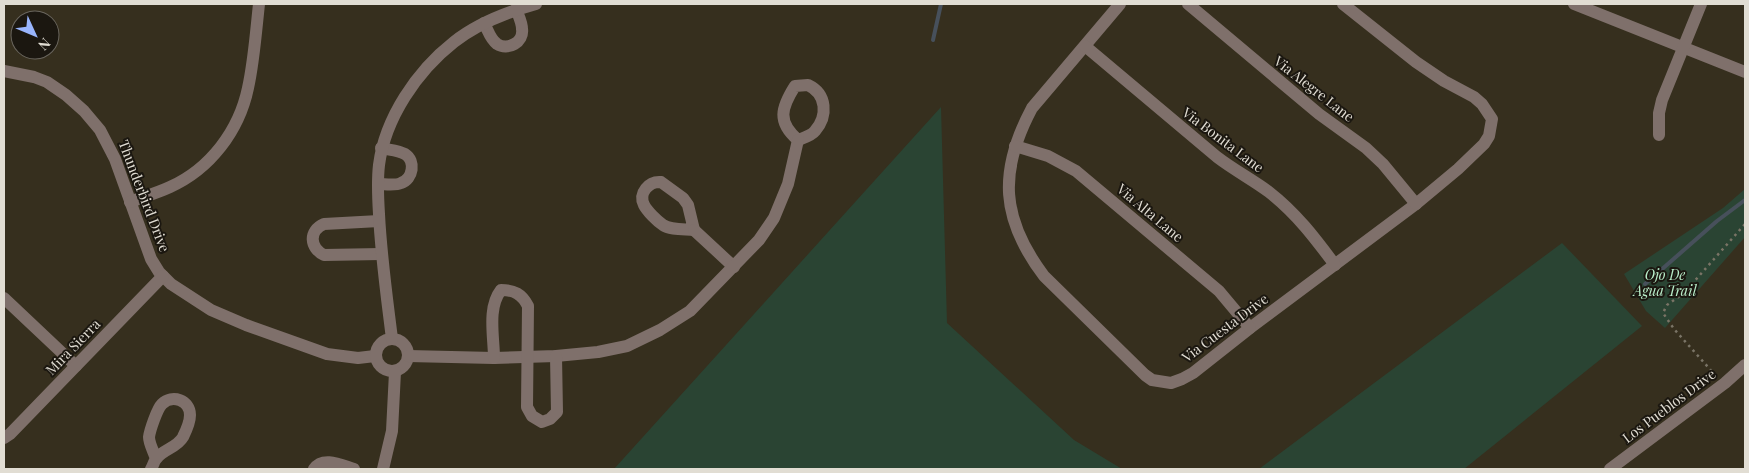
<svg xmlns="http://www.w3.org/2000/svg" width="1749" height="473" viewBox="0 0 1749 473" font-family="'Playfair Display',serif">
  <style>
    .green { fill: #2a4433 }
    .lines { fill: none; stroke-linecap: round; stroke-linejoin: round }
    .stream { stroke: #47505b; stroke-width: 4 }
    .path { stroke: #7a7466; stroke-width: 2.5; stroke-dasharray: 2.5 4; stroke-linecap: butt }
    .minor { stroke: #7f706b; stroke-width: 12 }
    .labels { text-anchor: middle; stroke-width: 4; stroke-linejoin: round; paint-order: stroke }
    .street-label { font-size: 14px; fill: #e1ddd3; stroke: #1b1710 }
    .park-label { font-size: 14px; font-style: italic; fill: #b8edc9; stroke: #1b1710 }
  </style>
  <rect width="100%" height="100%" fill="#362f1e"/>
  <g class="green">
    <path d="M941,107L947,323L1074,440L1122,469H614Z"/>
    <path d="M1745,189V237L1665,328L1646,311L1624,274L1723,208Z"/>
    <path d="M1562,243L1642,326L1464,469H1259Z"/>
  </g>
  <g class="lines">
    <g class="stream">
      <path d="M933,40L941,4"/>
      <path d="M1645,284L1717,221L1745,200"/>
    </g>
    <path class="path" d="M1716,376L1674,329L1663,313L1667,305L1684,293L1745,224"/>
    <g class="minor">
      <path d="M1120,4L1032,108C998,172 1001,219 1044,276L1145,375L1152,380L1171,383L1182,379L1193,373L1250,328L1416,204L1458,169L1484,144L1489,136L1492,119L1482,104L1474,97L1444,81L1416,62L1343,4"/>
      <path d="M1188,4L1319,114L1366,148L1383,164L1416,204"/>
      <path d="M1574,4L1745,72"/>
      <path d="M484,23C488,30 490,39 497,44C508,51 524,42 522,29C522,22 518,15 516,9"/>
      <path d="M1085,46L1217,157C1234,170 1253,180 1269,192C1296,213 1315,238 1335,265"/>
      <path d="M4,71L34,77L47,82L66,95L84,111L100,130L115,159L151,259L159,272L171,284L211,310L246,325L327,354L358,358L375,356"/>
      <path d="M808,85C827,94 828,116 815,131C811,136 803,138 798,140C777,122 781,108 795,86Z"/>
      <path d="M1659,135V113L1662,100L1701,4"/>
      <path d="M1015,146L1048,156L1076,171L1219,291L1250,328"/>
      <path d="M661,182L683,198L688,205L694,230C685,229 670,230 663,225C657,221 647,211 644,205C638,193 649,181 661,182Z"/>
      <path d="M378,184C385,184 395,186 401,183C413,179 416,161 405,154C398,150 389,150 381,148"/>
      <path d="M130,202C143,197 157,193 170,187C210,169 239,131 248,88C254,61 256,31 259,4"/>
      <path d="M379,221L324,224C308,231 310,248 324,255L381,254"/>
      <path d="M694,230L734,267"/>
      <path d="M4,298L76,366"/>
      <circle cx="392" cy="355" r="16"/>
      <path d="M392,339C387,298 381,256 379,214C378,198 377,182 379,165C385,118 417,71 454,42C478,23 507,12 536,4"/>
      <path d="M408,356L494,358L556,356L598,352L627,346L660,330L690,311L759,240L774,218L788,184L798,140"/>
      <path d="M494,358C494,337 487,308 501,290C514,290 522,294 528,306L527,407L532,416L542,422L550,419L557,412L556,356"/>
      <path d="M4,438L10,434L163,276"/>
      <path d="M151,469C153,466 154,461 156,459C163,449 177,448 183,437C186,431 190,421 190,415C190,400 172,394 162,404C157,409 150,430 149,437C149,444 154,452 156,459"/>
      <path d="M314,469C323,456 341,465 354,469"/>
      <path d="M383,469L392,431L395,372"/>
      <path d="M1610,469L1725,383L1745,365"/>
    </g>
  </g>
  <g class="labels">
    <g class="street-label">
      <text transform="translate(1314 89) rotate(38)" y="5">Via Alegre Lane</text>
      <text transform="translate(1223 140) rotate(37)" y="5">Via Bonita Lane</text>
      <text transform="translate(144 196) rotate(69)" y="5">Thunderbird Drive</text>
      <text transform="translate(1150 213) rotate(40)" y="5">Via Alta Lane</text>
      <text transform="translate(1225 328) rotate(-37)" y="5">Via Cuesta Drive</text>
      <text transform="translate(73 347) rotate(-46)" y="5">Mira Sierra</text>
      <text transform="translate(1669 406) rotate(-37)" y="5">Los Pueblos Drive</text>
    </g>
    <g class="park-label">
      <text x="1665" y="280">Ojo De<tspan x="1665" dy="16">Agua Trail</tspan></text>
    </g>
  </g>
  <rect width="1749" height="473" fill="none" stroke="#e1ddd3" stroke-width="10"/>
  <g transform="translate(35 35) rotate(134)"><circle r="24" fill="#1b1710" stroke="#6a665e"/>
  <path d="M0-4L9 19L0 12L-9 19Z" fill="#99b5fd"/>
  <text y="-8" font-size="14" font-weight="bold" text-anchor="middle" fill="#e1ddd3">N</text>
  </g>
</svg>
